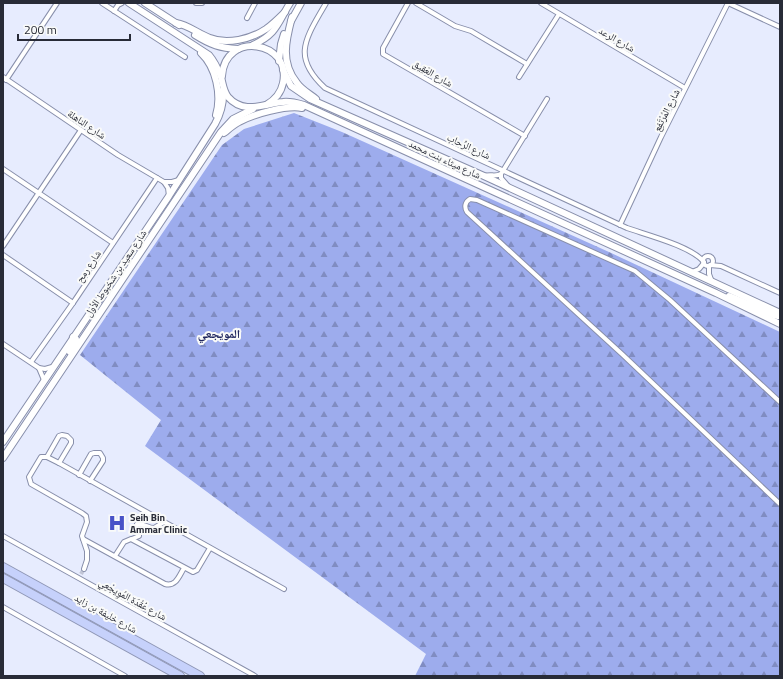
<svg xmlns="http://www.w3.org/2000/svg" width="783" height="679" viewBox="0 0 783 679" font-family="'Titillium Web','Noto Naskh Arabic',sans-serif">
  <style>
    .forest { fill: url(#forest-firs) }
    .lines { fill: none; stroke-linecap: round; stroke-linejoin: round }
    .street-tunnel { stroke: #c1c5d6; stroke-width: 4; stroke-dasharray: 4 2; stroke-linecap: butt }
    .street-casing { stroke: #888fab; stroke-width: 6 }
    .secondary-casing { stroke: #888fab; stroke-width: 8 }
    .highway-casing { stroke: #8f97b6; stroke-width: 10 }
    .street { stroke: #fff; stroke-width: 4 }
    .secondary { stroke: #fff; stroke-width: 6 }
    .highway { stroke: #c6d1fb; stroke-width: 8 }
    .labels { text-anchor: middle; stroke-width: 4; stroke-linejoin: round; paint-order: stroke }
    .street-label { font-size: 10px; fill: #282b37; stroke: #f9faf9 }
    .poi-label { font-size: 10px; font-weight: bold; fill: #282b37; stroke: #f9faf9; text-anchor: start }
    .quarter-label { font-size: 12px; font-weight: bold; fill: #202760; stroke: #f9faf9 }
  </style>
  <defs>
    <pattern id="forest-firs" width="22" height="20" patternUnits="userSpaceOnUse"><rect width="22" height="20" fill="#9daced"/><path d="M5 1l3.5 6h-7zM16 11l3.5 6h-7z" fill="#808cc1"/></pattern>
  </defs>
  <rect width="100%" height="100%" fill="#e7ecfe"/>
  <path class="forest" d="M294,113L342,132L609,252L780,332V676H415L426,654L145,446L161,420L80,355L222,145L244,129Z"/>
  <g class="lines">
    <path class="street-tunnel" d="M81,574L84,569"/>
    <g class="street-casing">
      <g id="street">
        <path d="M102,3L185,57"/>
        <path d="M196,3H202"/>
        <path d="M326,3C307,37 290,56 325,88L627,228C647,235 691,246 704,262"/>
        <path d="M408,3L383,48V54L525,136"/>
        <path d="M416,3L455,26L471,31L527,64"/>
        <path d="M541,3L685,88"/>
        <path d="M728,3L780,27"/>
        <path d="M114,11L118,5L122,3"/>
        <path d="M247,18L255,3"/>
        <path d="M3,77L118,155L164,182L168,188L169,196"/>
        <path d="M519,77L559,14"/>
        <path d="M6,80L57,3"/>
        <path d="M3,169L113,243"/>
        <path d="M501,174V178L508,186"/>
        <path d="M484,176C490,174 496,177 501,174L547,99"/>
        <path d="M164,182H172L179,180"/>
        <path d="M620,225L661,137L728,3"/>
        <path d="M3,246L81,130"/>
        <path d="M3,255L73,303"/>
        <circle cx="708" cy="261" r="5"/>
        <path d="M710,265L721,266L780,293"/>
        <path d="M709,266V274L712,282"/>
        <path d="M692,272L699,269L704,263"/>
        <path d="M3,344L39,368L44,380"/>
        <path d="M31,362L73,303L157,178"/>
        <path d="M39,368L45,369L52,367"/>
        <path d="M780,402L670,300L635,271L477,200L470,199C465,202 464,207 467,212L623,355L780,504"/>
        <path d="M47,457L59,436L62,435L67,436L71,440V443L59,463"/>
        <path d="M79,475L91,454L94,453H100L103,458V461L90,481"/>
        <path d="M3,536L255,676"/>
        <path d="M83,539L165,584C176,587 179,576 184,568"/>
        <path d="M132,539L139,536V534L135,529L137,524C143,523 148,528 154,528L164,522"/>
        <path d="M115,556L124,542L131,539L193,572L197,570L210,548"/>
        <path d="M84,569L87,560V551L82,536L87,522L86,516L82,513L31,484L29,477L41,457H47L59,463L284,589"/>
        <path d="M3,607L125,676"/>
      </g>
    </g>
    <g class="secondary-casing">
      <g id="secondary">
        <path d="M129,3L209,55C215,62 218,69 221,77C223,84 223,90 228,97C244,115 263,104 283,102C290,101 297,103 304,105L716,293L780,324"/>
        <path d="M145,3L179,25"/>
        <path d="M292,17C286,40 280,62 297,83C302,90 310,94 316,99"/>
        <path d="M291,21L301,3"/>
        <path d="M176,23C189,25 198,34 210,38C227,45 251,39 266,29C273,24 279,18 285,12"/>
        <path d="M195,35C211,45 220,48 238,49"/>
        <path d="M253,45C277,34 277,24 290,3"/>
        <path d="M201,53C216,67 222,95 216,115"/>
        <path d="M279,61L281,44L284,34"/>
        <path d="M283,70L291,86L310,99L484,176L780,313"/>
        <path d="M222,76C225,30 292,41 283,83C281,93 275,100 266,105"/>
        <path d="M224,133C229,129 233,125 239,122C253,114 287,105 302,108"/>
        <path d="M729,296L774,315L778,316L780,315"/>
        <path d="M70,352L76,342V339L73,337"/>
        <path d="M3,442L169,196L215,124C221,113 224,103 223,90"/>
        <path d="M3,458L221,132L233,119L253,109"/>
      </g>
    </g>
    <g class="highway-casing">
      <g id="highway">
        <path d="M3,567L200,676"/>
        <path d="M3,578L180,676"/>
      </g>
    </g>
    <use href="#street" class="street"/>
    <use href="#secondary" class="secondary"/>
    <use href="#highway" class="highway"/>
  </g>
  <defs>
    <g id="hospital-bare" transform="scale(1.38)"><path d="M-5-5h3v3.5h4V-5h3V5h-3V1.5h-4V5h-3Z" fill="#4852c7" stroke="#f9faf9" stroke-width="2.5" paint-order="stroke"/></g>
  </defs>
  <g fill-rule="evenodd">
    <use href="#hospital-bare" x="117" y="523"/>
  </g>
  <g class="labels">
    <g class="street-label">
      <text transform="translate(617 39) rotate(30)" y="4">شارع الرعد</text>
      <text transform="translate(433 73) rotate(30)" y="4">شارع العَقِيق</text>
      <text transform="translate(666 110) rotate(-63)" y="4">شارع المُرْتَفِع</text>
      <text transform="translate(87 124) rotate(34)" y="4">شارع الناهلة</text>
      <text transform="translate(469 146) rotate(25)" y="4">شارع الرِّحاب</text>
      <text transform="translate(445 159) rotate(25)" y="4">شارع ميثاء بنت محمد</text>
      <text transform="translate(88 266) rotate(-56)" y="4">شارع رمح</text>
      <text transform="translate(115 273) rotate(-56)" y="4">شارع سعيد بن شخبوط الأول</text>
      <text transform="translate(133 599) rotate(29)" y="4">شارع عُقْدَة المُوِيجْعِي</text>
      <text transform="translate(106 613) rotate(29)" y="4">شارع خليفة بن زايد</text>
    </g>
    <g class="poi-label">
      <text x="130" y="521">Seih Bin<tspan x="130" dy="12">Ammar Clinic</tspan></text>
    </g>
    <g class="quarter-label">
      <text x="219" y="338">المويجعي</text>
    </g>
  </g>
  <rect width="783" height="679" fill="none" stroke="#282b37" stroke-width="8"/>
  <path d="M18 34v6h112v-6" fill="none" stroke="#282b37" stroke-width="2"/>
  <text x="24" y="34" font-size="12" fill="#282b37" stroke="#f9faf9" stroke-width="3" paint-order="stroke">200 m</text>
</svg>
